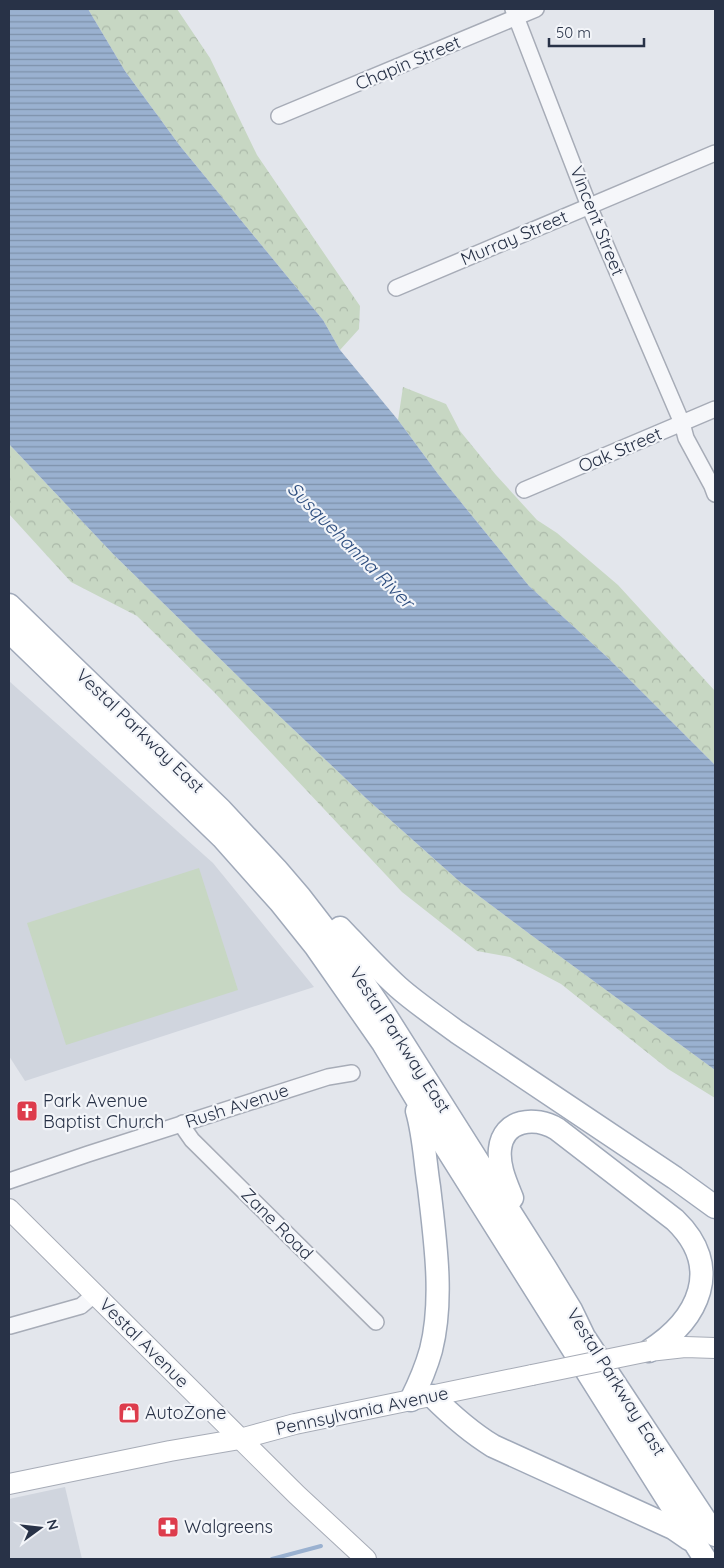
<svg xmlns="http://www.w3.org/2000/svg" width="724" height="1568" viewBox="0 0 724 1568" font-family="Quicksand,sans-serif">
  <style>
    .built { fill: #d0d5de }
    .forest { fill: url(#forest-crowns) }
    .pitch { fill: #c7d7c3 }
    .water { fill: url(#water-rules) }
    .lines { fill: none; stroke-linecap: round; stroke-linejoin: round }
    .stream { stroke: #9ab1d0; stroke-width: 4 }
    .street-casing { stroke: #a7acb7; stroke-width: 18 }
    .secondary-casing { stroke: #a7acb7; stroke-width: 22 }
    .primary-casing { stroke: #a0a9b9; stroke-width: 25 }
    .street { stroke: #f6f7fa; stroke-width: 15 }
    .secondary { stroke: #fff; stroke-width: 20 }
    .primary { stroke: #fff; stroke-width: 22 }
    .secondary-bridge-casing { stroke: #a7acb7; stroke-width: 22; stroke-linecap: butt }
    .secondary-bridge { stroke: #fff; stroke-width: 20 }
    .labels { text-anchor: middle; stroke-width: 4.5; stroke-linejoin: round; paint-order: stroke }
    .street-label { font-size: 18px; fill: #283247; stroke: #f3f5f9 }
    .poi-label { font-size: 18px; fill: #283247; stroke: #f3f5f9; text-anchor: start }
    .water-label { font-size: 19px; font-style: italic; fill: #2e4e7f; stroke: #f3f5f9 }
  </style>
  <defs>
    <pattern id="forest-crowns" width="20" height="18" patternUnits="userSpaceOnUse" patternTransform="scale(1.25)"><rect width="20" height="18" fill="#c7d7c3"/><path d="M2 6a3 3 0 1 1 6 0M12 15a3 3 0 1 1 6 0" fill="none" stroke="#abb9a9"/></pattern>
    <pattern id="water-rules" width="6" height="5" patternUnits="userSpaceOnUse" patternTransform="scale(1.25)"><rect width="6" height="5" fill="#9ab1d0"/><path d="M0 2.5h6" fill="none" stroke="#7e91ab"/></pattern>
  </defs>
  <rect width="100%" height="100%" fill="#e3e6ec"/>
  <g class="built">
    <path d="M9,681L213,863L314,987L25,1081L9,1056Z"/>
    <path d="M65,1487L82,1559H9V1499Z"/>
  </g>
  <g class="forest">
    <path d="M88,9H177L210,58L257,155L360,306L359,329L340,350L323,320L180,146L125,71Z"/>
    <path d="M403,387L446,404L460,431L496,475L537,520L557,533L618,585L715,691V765L607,657L529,586L438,474L398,420Z"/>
    <path d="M9,444L114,555L252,690L368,800L459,881L531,935L715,1070V1098L668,1069L561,984L510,957L477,951L402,892L214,692L137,616L71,582L9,514Z"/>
  </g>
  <path class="pitch" d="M199,868L238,990L66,1045L27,923Z"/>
  <path class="water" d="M9,9H88L125,71L180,146L323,320L340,350L398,420L438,474L529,586L607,657L715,765V1070L531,935L459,881L368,800L252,690L114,555L9,444Z"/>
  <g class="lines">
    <path class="stream" d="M272,1559L321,1546"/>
    <g class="street-casing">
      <g id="street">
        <path d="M513,9L589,206L682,423L686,438L712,486L715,494"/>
        <path d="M279,116L536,9"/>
        <path d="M396,288L715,153"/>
        <path d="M524,490L715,409"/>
        <path d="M183,1123L185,1130L192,1140L376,1322"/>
        <path d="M9,1181L88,1154L328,1077L352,1073"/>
        <path d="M10,1326L81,1306L95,1294"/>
      </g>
    </g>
    <g class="secondary-casing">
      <g id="secondary">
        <path d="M9,1209L297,1495L366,1559"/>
        <path d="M649,1351L685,1347L715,1348"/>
        <path d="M9,1484L170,1451L240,1439L295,1424L532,1375"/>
      </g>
    </g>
    <g class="primary-casing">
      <g id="primary">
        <path d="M9,605L221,810L276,869L300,897L341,950L382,1010L546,1269L571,1310L584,1337L715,1535"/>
        <path d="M9,631L222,837L280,902L316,947L383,1043L442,1141L705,1559"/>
        <path d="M340,928C359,948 377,968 398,987C416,1003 437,1017 457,1032L675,1178L715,1207"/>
        <path d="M512,1198C506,1183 498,1166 500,1149C503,1119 535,1116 557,1129L675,1220C724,1267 699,1319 649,1351"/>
        <path d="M432,1396C451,1415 470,1432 493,1446L673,1528L689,1539"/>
        <path d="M411,1400C419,1384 426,1368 431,1350C444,1299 435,1239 429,1187C425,1162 424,1135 417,1111"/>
      </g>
    </g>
    <use href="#street" class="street"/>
    <use href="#secondary" class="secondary"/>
    <use href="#primary" class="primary"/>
    <g class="secondary-bridge-casing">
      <path id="secondary-bridge" d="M532,1375L649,1351"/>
    </g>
    <use href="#secondary-bridge" class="secondary-bridge"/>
  </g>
  <defs>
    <g id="church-square" transform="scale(1.125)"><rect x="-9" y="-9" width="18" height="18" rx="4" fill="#dd3c4c" stroke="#f3f5f9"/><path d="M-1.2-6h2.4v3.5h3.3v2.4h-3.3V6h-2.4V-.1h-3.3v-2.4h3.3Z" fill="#fff"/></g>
    <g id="shop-square" transform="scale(1.125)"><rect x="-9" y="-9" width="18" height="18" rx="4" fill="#dd3c4c" stroke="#f3f5f9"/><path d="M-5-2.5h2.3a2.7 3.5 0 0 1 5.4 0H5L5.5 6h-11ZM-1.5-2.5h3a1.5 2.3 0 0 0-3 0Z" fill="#fff"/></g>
    <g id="pharmacy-square" transform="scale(1.125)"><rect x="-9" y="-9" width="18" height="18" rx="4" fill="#dd3c4c" stroke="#f3f5f9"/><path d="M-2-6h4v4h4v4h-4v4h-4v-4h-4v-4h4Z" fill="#fff"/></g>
  </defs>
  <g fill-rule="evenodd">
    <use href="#church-square" x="27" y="1111"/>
    <use href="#shop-square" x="129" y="1413"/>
    <use href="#pharmacy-square" x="168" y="1527"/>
  </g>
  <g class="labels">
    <g class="street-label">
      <text transform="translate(408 63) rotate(-23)" y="6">Chapin Street</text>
      <text transform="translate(597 221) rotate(68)" y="6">Vincent Street</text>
      <text transform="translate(514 238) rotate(-23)" y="6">Murray Street</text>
      <text transform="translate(620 450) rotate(-23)" y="6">Oak Street</text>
      <text transform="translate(140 731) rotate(44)" y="6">Vestal Parkway East</text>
      <text transform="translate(400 1040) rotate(57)" y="6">Vestal Parkway East</text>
      <text transform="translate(237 1106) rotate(-18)" y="6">Rush Avenue</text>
      <text transform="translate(277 1224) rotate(45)" y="6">Zane Road</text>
      <text transform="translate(144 1343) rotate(45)" y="6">Vestal Avenue</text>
      <text transform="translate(616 1382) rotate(58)" y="6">Vestal Parkway East</text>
      <text transform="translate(362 1411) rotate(-12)" y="6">Pennsylvania Avenue</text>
    </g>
    <g class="poi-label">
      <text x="43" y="1107">Park Avenue<tspan x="43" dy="21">Baptist Church</tspan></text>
      <text x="145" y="1419">AutoZone</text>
      <text x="184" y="1533">Walgreens</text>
    </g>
    <g class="water-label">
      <text transform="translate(351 545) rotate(45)" y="7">Susquehanna River</text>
    </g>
  </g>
  <rect width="724" height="1568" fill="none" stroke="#283247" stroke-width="20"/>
  <g transform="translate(40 1528) rotate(75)" stroke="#f3f5f9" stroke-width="4" paint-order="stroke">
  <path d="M0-4L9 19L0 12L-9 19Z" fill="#283247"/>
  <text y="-8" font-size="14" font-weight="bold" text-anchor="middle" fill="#283247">N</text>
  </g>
  <path d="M549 38v8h95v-8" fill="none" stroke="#283247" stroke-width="2.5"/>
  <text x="556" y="38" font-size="15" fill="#283247" stroke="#f3f5f9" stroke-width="4" paint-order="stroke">50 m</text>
</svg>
